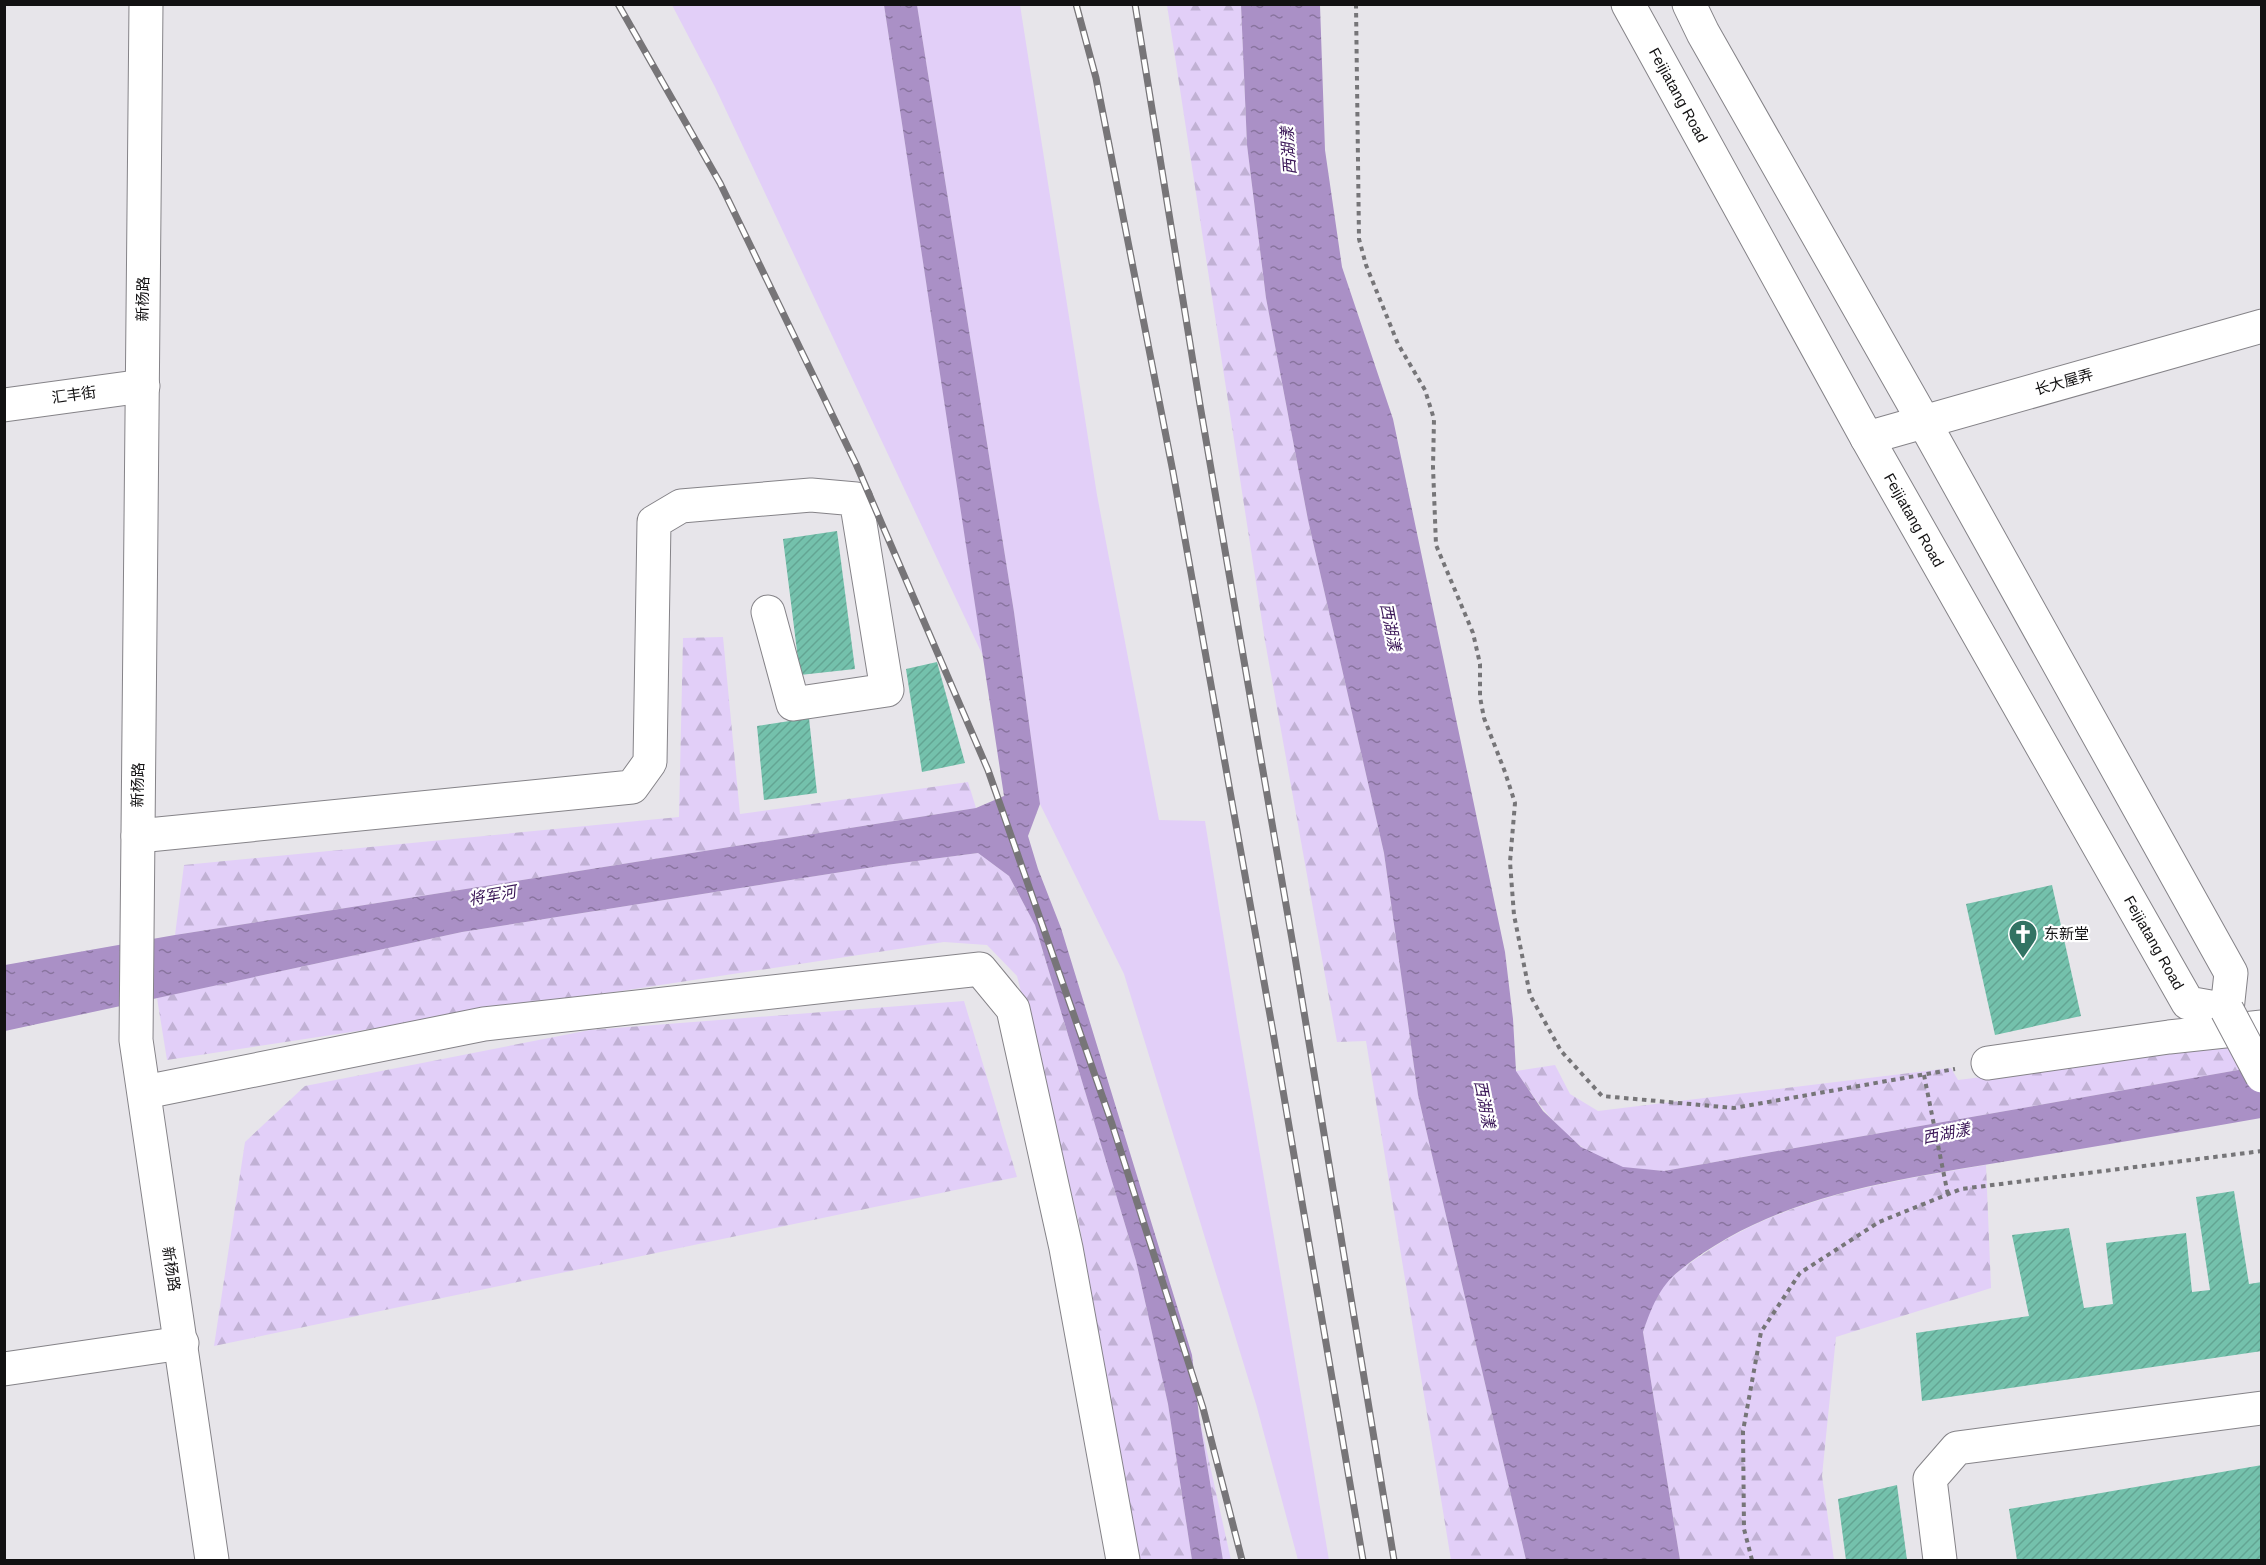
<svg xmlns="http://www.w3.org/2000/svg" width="2266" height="1565" viewBox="0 0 2266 1565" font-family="Arial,'Noto Sans SC',sans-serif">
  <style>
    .green { fill: #e2cff8 }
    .forest { fill: url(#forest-firs) }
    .water { fill: url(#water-ripples) }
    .building { fill: url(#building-hatch) }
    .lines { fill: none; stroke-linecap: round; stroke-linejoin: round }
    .minor-casing { stroke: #858388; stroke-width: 35 }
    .path { stroke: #767578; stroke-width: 4; stroke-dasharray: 4.5 4.5; stroke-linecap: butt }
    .minor { stroke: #fff; stroke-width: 33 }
    .rail-casing { stroke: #777578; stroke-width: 7 }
    .rail { stroke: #fff; stroke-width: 4.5; stroke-dasharray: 14; stroke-linecap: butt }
    .minor-bridge-casing { stroke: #858388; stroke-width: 35; stroke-linecap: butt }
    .minor-bridge { stroke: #fff; stroke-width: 33 }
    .labels { text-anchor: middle; stroke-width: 4.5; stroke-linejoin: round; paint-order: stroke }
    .street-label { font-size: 15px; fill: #121112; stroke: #fff }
    .poi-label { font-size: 15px; fill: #121112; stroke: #fff; text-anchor: start }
    .water-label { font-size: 16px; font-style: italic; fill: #391556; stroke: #fff }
  </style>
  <defs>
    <pattern id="forest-firs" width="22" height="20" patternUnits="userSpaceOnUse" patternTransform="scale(1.5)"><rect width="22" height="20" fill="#e2cff8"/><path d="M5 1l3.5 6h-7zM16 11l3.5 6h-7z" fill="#c1b1d4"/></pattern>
    <pattern id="water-ripples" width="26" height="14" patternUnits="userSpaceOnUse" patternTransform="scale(1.5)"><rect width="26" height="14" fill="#aa90c6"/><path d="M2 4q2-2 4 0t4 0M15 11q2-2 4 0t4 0" fill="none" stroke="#89749f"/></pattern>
    <pattern id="building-hatch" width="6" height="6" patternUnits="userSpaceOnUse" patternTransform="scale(1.5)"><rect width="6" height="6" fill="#74c1ac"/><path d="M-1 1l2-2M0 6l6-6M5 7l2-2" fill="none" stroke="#63a593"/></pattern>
  </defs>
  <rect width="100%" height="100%" fill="#e7e5ea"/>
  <g class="green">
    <path d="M672,5H884L983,656L715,87Z"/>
    <path d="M917,5H1020L1097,495L1159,820L1205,821L1237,1020L1329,1560H1298L1256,1404L1124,974L1040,804L1014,612Z"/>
  </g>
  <g class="forest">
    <path d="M1167,5H1241L1247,145L1266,298L1308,520L1384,853L1418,1095L1526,1560H1451L1366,1041L1337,1042L1265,641Z"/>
    <path d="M723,637L740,814L968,782L976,808L175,935L184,865L679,817L683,638Z"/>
    <path d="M978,853L1009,876L1035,925L1136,1261L1168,1404L1192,1560H1137L1079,1223L1017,976L987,945L944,942L167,1060L157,998L462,932L886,865Z"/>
    <path d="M964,1001L1017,1177L214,1346L245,1142L305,1086L590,1030Z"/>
    <path d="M2262,1042L2261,1066L1664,1171C1650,1170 1634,1171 1621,1167C1571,1150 1544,1113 1516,1071L1555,1065L1570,1094L1598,1111L1951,1068L1958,1080Z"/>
    <path d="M1986,1165L1991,1288L1836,1337L1822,1476L1834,1560H1680L1643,1332C1647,1321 1649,1307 1655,1298C1666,1279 1684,1267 1702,1255C1786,1197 1887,1182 1986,1165Z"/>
    <path d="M1199,1416L1231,1560H1223Z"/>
  </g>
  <g class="water">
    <path d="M884,5H917L1014,612L1040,804L1028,836L1038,869L1061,928L1192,1355L1199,1416L1223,1560H1192L1168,1404L1136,1261L1035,925L1009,876L978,853L886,865L462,932L5,1031V965L175,935L976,808L1004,796Z"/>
    <path d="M1241,5H1320L1325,150L1342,267L1393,419L1505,952L1513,1019L1516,1071L1543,1111L1581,1147L1623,1167L1664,1171L2261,1066V1118C2181,1132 2100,1146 2020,1159C1903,1179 1775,1193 1679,1271C1659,1287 1651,1309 1643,1332L1680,1560H1526L1418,1095L1384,853L1308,520L1266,298L1247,145Z"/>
  </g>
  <g class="building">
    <path d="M837,531L855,669L800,675L783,539Z"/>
    <path d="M937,662L965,763L922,772L906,669Z"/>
    <path d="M809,718L817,793L764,800L757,726Z"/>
    <path d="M2052,885L2081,1016L1995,1035L1966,904Z"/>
    <path d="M2234,1191L2249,1284L2262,1282V1351L1922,1401L1916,1333L2029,1316L2012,1235L2069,1228L2084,1308L2113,1304L2106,1243L2186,1233L2192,1292L2210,1290L2196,1197Z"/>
    <path d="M2262,1465V1560H2017L2009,1509Z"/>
    <path d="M1897,1485L1907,1560H1846L1838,1499Z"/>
  </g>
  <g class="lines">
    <g class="minor-casing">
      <g id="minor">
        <path d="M146,4L136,1040L212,1560"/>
        <path id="s1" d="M1628,4L1867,438L2188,1003L2227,1010L2231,973L1924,422L1703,33L1689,4"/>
        <path d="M4,405L143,386"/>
        <path d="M1867,438L2262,326"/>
        <path d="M138,836L632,787L650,762L654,522L681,506L811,495L856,499L887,690L793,704L768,612"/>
        <path d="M1988,1063L2169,1037L2262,1027"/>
        <path d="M145,1092L484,1024L980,969L1013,1009L1066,1248L1123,1560"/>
        <path d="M4,1369L182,1343"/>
        <path d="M1940,1560L1930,1479L1957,1448L2262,1408"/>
      </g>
    </g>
    <g class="path">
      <path d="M1356,4L1359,239L1366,265L1398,344L1425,390L1434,419L1433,467L1436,545L1473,633L1480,664V697L1484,718L1505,772L1515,803L1510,862L1514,915L1530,995L1561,1051L1602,1096L1734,1108L1955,1069"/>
      <path d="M1924,1075L1948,1195"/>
      <path d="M1752,1560L1744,1529L1743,1431L1761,1332L1800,1273L1879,1222L1961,1189L2262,1151"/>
    </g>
    <use href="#minor" class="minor"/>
    <g class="rail-casing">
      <g id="rail">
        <path d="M618,4L720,183L856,464L988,770L1112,1124L1203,1408L1242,1560"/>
        <path d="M1076,4L1096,78L1173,472L1273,1032L1363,1560"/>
        <path d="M1135,4L1200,405L1294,951L1394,1560"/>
      </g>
    </g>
    <use href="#rail" class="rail"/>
    <g class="minor-bridge-casing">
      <path id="minor-bridge" d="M2227,1010L2262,1076"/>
    </g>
    <use href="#minor-bridge" class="minor-bridge"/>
  </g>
  <defs>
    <g id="church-pin" transform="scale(1.5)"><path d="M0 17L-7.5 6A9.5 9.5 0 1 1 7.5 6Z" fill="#327363" stroke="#fff"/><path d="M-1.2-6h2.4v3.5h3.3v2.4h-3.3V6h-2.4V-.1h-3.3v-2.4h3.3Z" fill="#fff"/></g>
  </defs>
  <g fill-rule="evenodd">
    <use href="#church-pin" x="2023" y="934"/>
  </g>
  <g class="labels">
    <g class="street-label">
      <text dy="5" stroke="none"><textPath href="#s1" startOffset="104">Feijiatang Road</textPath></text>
      <text transform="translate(143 299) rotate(-89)" y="5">新杨路</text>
      <text transform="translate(2064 382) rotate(-16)" y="5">长大屋弄</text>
      <text transform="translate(74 395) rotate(-8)" y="5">汇丰街</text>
      <text dy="5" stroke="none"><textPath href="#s1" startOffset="590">Feijiatang Road</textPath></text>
      <text transform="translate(138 785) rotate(-89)" y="5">新杨路</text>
      <text dy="5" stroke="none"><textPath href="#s1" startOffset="1076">Feijiatang Road</textPath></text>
      <text transform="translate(171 1269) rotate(81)" y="5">新杨路</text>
    </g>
    <g class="poi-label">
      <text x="2044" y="939">东新堂</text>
    </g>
    <g class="water-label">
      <text transform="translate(1288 151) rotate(-94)" y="6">西湖漾</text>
      <text transform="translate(1391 627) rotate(79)" y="6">西湖漾</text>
      <text transform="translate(492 895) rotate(-10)" y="6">将军河</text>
      <text transform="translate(1485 1104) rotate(79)" y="6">西湖漾</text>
      <text transform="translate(1946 1133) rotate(-11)" y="6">西湖漾</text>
    </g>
  </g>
  <rect width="2266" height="1565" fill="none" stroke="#121112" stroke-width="12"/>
</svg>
